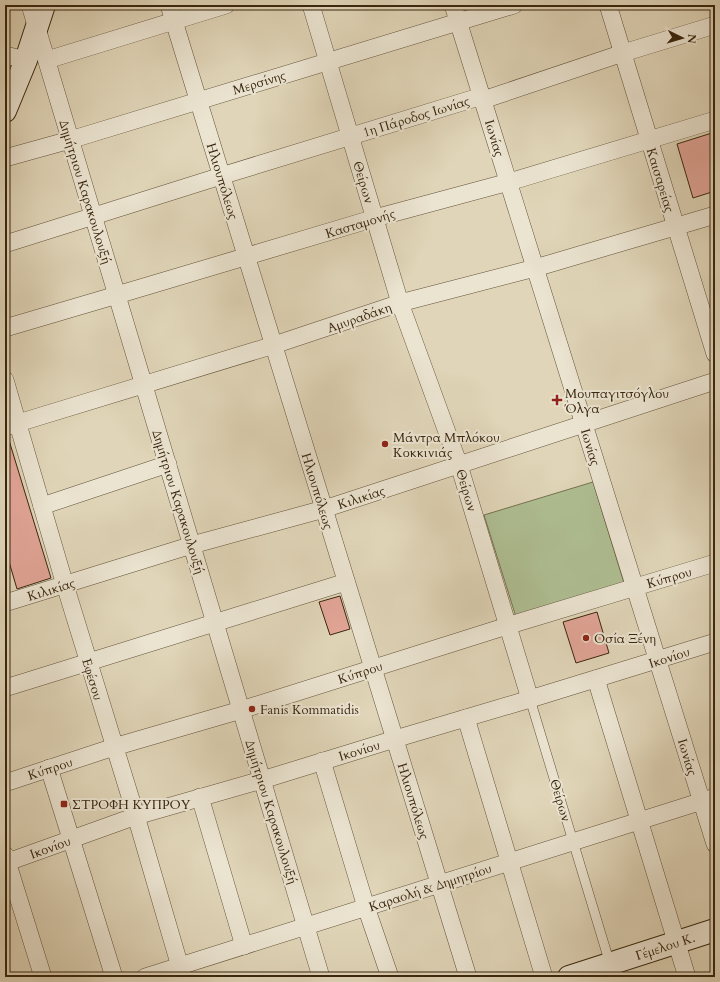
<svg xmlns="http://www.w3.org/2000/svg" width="720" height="982" viewBox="0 0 720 982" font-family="Cardo,serif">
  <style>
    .green { fill: #aebe92; stroke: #747250 }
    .building { fill: #e2a597; stroke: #39260f }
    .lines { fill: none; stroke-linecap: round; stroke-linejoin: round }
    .lane-casing { stroke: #635239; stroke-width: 10 }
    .street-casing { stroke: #635239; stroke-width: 18 }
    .secondary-casing { stroke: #39260f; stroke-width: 24 }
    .lane { stroke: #ebe4d1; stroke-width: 9 }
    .street { stroke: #ebe4d1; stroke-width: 17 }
    .secondary { stroke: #ebe4d1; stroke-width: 22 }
    .poi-dot { fill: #8f2418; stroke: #ebe4d1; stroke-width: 1.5 }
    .labels { text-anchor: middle; stroke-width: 4; stroke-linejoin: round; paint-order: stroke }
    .street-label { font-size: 13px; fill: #39260f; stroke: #ebe4d1 }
    .poi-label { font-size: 13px; fill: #39260f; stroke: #ebe4d1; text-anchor: start }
  </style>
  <rect width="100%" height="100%" fill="#e0d5b8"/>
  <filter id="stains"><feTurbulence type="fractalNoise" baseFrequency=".005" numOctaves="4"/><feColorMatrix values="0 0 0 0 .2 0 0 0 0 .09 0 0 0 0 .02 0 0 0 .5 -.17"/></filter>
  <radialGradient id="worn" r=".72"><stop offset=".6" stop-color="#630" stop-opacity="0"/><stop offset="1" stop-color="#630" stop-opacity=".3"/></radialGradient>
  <path class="green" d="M593,482L624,583L516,617L484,515Z"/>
  <g class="building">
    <path d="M715,132V191L693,198L677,144Z"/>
    <path d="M8,437L51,578L17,589L5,548V438Z"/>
    <path d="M340,596L350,629L330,635L319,602Z"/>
    <path d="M597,612L609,653L576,663L563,622Z"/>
  </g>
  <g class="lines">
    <g class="lane-casing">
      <path id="lane" d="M530,699L614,977"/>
    </g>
    <g class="street-casing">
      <g id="street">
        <path d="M30,5L321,977"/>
        <path d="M169,5L468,977"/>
        <path d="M311,5L400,303L459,465L530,699"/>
        <path d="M453,5L715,844"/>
        <path d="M608,5L715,354"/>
        <path d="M5,55L26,60"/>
        <path d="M47,60L226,5"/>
        <path d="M483,100L623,53L715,25"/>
        <path d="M5,158L70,140L514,5"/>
        <path d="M5,244L221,176L482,96"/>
        <path d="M5,328L117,295L375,218L509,182L715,120"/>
        <path d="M5,380L65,585L136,816L183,977"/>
        <path d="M5,427L274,345L400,303L535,268L715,215"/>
        <path d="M42,506L168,464"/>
        <path d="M5,603L192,545L324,509L715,381"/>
        <path d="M596,679L687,977"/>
        <path d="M5,688L346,582"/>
        <path d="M466,718L544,977"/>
        <path d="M322,761L366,907L390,977"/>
        <path d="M49,768L114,977"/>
        <path d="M5,783L114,747L241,710L507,626L715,563"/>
        <path d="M200,797L244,946"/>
        <path d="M5,855L43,977"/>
        <path d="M5,863L136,816L262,780L395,739L530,699L715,642"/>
        <path d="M145,977L715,797"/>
      </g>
    </g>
    <g class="secondary-casing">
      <g id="secondary">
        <path d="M5,111L26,60L44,5"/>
        <path d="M569,977L715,930"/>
      </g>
    </g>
    <use href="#lane" class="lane"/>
    <use href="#street" class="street"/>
    <use href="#secondary" class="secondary"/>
  </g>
  <g class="poi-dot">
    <path d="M555 394h4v4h4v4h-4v4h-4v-4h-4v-4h4z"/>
    <circle cx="385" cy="444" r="4"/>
    <circle cx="586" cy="638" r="4"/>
    <circle cx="252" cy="709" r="4"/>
    <rect x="60" y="800" width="8" height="8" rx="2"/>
  </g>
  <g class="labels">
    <g class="street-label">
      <text transform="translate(259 82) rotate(-17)" y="5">Μερσίνης</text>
      <text transform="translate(416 116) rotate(-17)" y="5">1η Πάροδος Ιωνίας</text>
      <text transform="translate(495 138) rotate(73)" y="5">Ιωνίας</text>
      <text transform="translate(661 180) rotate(73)" y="5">Καισαρείας</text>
      <text transform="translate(223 181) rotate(73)" y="5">Ηλιουπόλεως</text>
      <text transform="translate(364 182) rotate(73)" y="5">Θείρων</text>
      <text transform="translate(86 192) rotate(73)" y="5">Δημήτριου Καρακουλουξή</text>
      <text transform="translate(360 223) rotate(-17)" y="5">Κασταμονής</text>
      <text transform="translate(359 317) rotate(-19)" y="5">Αμυραδάκη</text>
      <text transform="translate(591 447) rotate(73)" y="5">Ιωνίας</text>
      <text transform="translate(467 490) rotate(73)" y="5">Θείρων</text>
      <text transform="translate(318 491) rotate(73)" y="5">Ηλιουπόλεως</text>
      <text transform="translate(361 497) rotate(-18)" y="5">Κιλικίας</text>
      <text transform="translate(179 502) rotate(73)" y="5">Δημήτριου Καρακουλουξή</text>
      <text transform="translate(669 577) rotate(-16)" y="5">Κύπρου</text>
      <text transform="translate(51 589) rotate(-17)" y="5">Κιλικίας</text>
      <text transform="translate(669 657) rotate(-18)" y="5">Ικονίου</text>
      <text transform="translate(360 672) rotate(-18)" y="5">Κύπρου</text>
      <text transform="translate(93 679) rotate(73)" y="5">Εφέσου</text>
      <text transform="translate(359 750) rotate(-17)" y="5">Ικονίου</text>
      <text transform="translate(688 757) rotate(73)" y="5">Ιωνίας</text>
      <text transform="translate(50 768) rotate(-18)" y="5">Κύπρου</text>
      <text transform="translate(561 800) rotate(73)" y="5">Θείρων</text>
      <text transform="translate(414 801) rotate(73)" y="5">Ηλιουπόλεως</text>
      <text transform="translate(272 812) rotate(73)" y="5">Δημήτριου Καρακουλουξή</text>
      <text transform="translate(50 847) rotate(-20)" y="5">Ικονίου</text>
      <text transform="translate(430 887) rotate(-18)" y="5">Καραολή &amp; Δημητρίου</text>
      <text transform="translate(665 946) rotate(-18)" y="5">Γέμελου Κ.</text>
    </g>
    <g class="poi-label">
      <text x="565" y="398">Μουπαγιτσόγλου<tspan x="565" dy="15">Όλγα</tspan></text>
      <text x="393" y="442">Μάντρα Μπλόκου<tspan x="393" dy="15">Κοκκινιάς</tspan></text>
      <text x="594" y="643">Οσία Ξένη</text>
      <text x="260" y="714">Fanis Kommatidis</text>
      <text x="72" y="809">ΣΤΡΟΦΗ ΚΥΠΡΟΥ</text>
    </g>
  </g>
  <rect width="720" height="982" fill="none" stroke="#e0d5b8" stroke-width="20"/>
  <rect x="6" y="6" width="708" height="970" fill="none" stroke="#39260f" stroke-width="2"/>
  <rect x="10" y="10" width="700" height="962" fill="none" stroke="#39260f"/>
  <g transform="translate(682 38) rotate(95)" stroke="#ebe4d1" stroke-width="3" paint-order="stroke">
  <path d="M0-3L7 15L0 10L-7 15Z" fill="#39260f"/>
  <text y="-6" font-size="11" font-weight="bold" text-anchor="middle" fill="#39260f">N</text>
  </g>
  <rect width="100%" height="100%" filter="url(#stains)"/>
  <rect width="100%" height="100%" fill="url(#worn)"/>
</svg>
